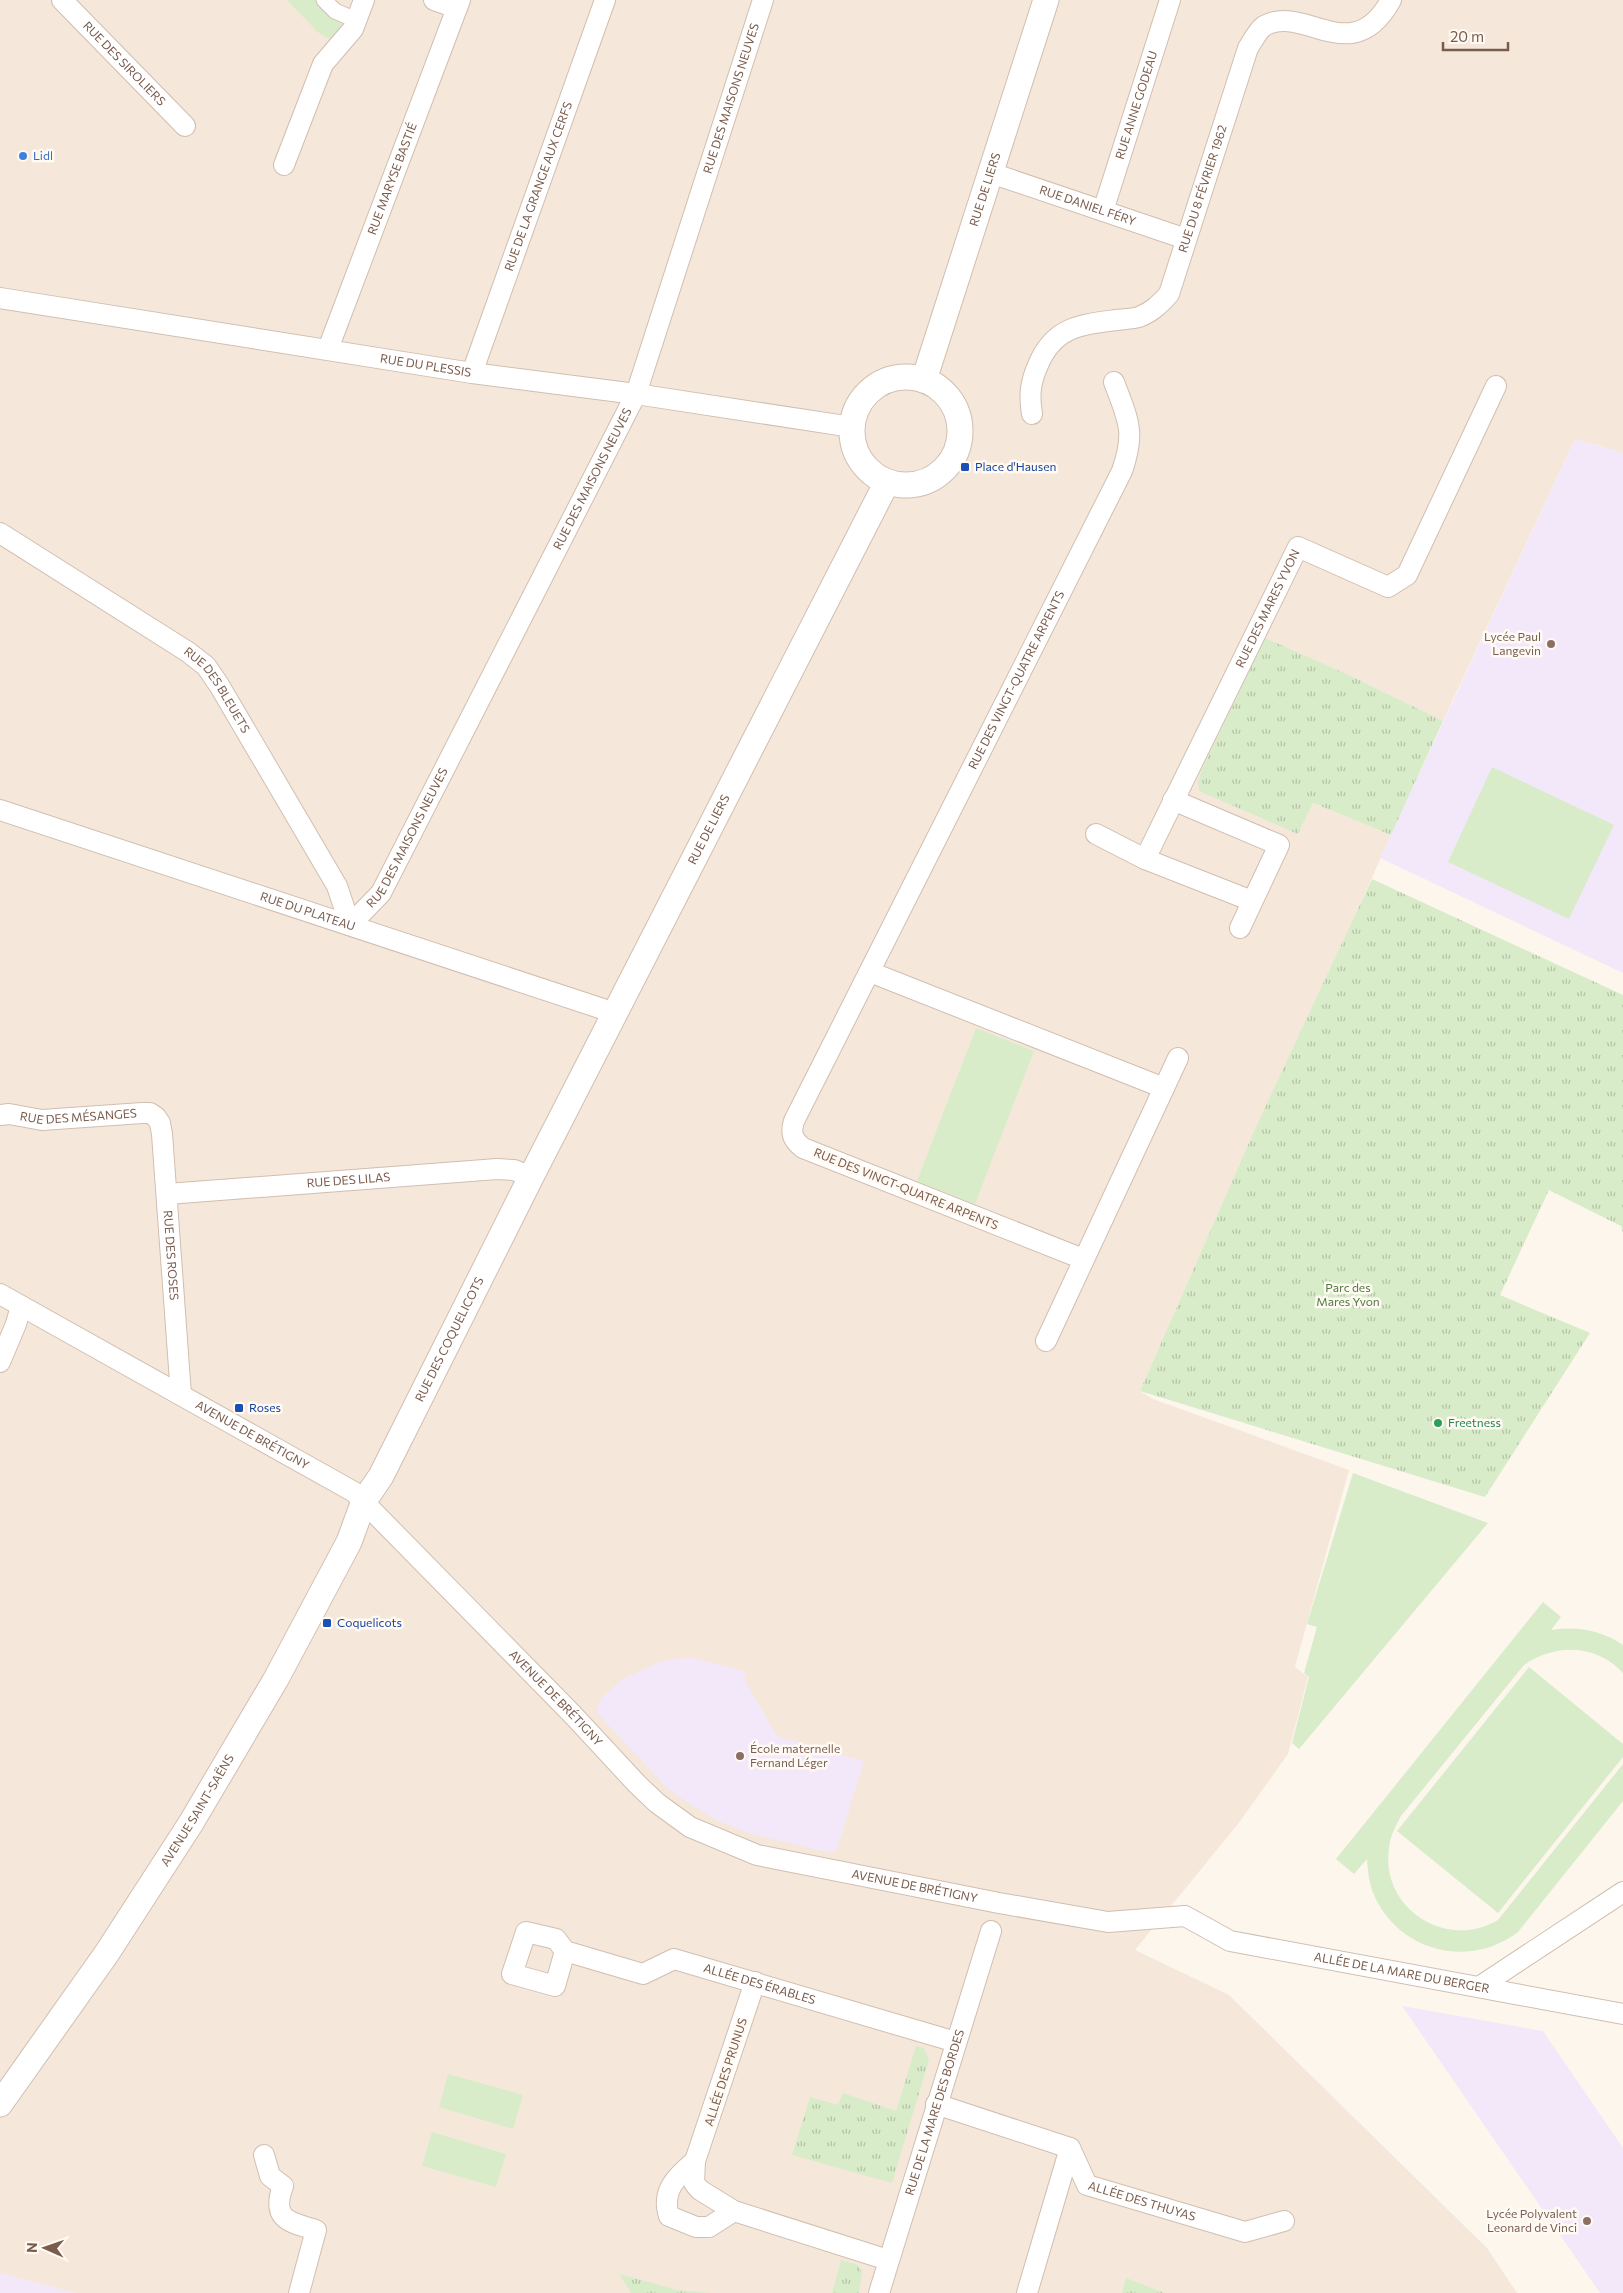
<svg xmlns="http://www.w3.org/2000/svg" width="1623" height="2293" viewBox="0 0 1623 2293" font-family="Commissioner,sans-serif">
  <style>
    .residential { fill: #f5e8da }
    .education { fill: #f3e8fa }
    .green { fill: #d8ecc9 }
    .park { fill: url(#park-tufts) }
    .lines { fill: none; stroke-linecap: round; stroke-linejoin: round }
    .pedestrian-casing { stroke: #d1beb0; stroke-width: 17 }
    .minor-casing { stroke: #d1beb0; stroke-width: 22 }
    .tertiary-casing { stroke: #d1beb0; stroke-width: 27 }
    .pedestrian { stroke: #fff; stroke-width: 15 }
    .minor { stroke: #fff; stroke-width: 20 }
    .tertiary { stroke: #fff; stroke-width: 25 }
    .shop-dot { fill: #3f7fe0; stroke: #fffaf3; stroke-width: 2 }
    .transit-dot { fill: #1a4fb4; stroke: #fffaf3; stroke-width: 2 }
    .education-dot { fill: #8d6e63; stroke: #fffaf3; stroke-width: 2 }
    .leisure-dot { fill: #2e9e5b; stroke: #fffaf3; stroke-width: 2 }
    .labels { text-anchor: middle; stroke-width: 5; stroke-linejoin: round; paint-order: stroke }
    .street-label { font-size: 12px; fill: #7a5c4d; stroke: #fffaf3 }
    .shop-label { font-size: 12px; fill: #366cbe; stroke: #fffaf3; text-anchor: start }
    .transit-label { font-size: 12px; fill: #164399; stroke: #fffaf3; text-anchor: start }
    .education-label { font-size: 12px; fill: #785e54; stroke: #fffaf3; text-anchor: end }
    .park-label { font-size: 12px; fill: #537a41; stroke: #fffaf3 }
    .leisure-label { font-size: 12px; fill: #27864d; stroke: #fffaf3; text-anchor: start }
  </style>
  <defs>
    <pattern id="park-tufts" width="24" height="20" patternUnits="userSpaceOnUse" patternTransform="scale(1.25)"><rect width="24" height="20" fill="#d8ecc9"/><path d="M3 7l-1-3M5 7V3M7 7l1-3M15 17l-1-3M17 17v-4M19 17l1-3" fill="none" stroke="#b4c2a5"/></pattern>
  </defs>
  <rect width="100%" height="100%" fill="#fdf6ec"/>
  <path class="residential" d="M0,0H1623V453L1575,439L1443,721L1349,675L1264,639L1202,769L1298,834L1313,803L1391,835L1320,993L1254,1131L1140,1391L1153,1399L1349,1470L1295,1667L1308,1677L1288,1754L1238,1824L1135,1950L1229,1995L1487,2248L1517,2293H0Z"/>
  <g class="education">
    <path d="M1575,439L1623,453V973L1380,858Z"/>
    <path d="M694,1658L746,1672L744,1679L777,1736L864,1761L837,1849L833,1852L818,1850L752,1834L721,1822L696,1808L669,1790L598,1714V1705L601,1698L623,1679L657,1663L672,1659Z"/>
    <path d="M1402,2006L1543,2031L1623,2148V2293H1600Z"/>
    <path d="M0,2273L76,2293H0Z"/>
  </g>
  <g class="green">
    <path d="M287,0H316L342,24L332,40L314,30L315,29Z"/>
    <path d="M1492,767L1614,825L1569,919L1448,862Z"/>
    <path d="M976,1028L1034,1051L975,1204L917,1181Z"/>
    <path d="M1353,1473L1488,1523L1299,1749L1292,1743L1309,1677L1304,1673L1317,1627L1307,1624Z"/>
    <path d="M1543,1602L1561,1617L1551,1630C1577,1626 1601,1630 1623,1645V1673C1597,1644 1555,1643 1524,1665L1401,1816C1396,1826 1390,1836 1389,1848C1380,1908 1446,1951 1498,1920L1623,1764V1801L1518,1932C1470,1969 1400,1952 1375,1897C1369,1885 1368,1872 1367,1859L1354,1874L1336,1859Z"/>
    <path d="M1529,1667L1623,1744V1757L1498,1913L1397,1831Z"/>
    <path d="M448,2074L523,2095L513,2129L439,2107Z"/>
    <path d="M432,2132L506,2154L496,2187L422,2166Z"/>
  </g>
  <g class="park">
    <path d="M1265,638L1349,675L1443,721L1391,835L1313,803L1298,834L1199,791L1198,782L1202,769Z"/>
    <path d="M1372,879L1623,995V1233L1621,1226L1549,1190L1500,1295L1590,1333L1485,1497L1140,1391L1254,1131Z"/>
    <path d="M916,2046L924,2048L929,2060L892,2183L792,2155L810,2097L838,2105L843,2093L896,2111Z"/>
    <path d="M841,2260L858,2265L862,2272L859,2293H832Z"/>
    <path d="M619,2274L678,2290L710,2293H631Z"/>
    <path d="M1126,2278L1165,2293H1122Z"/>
  </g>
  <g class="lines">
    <g class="pedestrian-casing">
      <path id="pedestrian" d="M324,0L335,11L356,20"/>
    </g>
    <g class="minor-casing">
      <g id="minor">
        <path id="s1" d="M62,0L185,126"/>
        <path d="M434,0L457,8"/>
        <path d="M284,165L323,64L353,29L364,0"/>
        <path id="s2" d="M991,173L1186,239"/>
        <path id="s3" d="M1103,211L1170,0"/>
        <path id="s4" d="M0,298L472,373L636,394L852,427"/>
        <path id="s5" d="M328,349L460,0"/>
        <path id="s6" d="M472,373L605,0"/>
        <path id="s7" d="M1032,414C1029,396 1030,383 1038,365C1054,327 1079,325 1116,320C1123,319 1132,319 1139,317C1152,312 1160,304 1169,294L1248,48C1252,42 1258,30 1264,26C1304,3 1352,71 1391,0"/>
        <path id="s8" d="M0,533L188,652L206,666L219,685L337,886L350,925L381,893L636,394L763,0"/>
        <path d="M1173,800L1279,845L1240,928"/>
        <path id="s9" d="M0,810L615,1013"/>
        <path d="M1096,834L1145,859L1252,901"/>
        <path id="s10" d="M1145,859L1298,547L1388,587L1407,575L1496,386"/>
        <path d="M870,972L1164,1088"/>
        <path id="s11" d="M0,1115L9,1114L42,1120L142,1113H150L156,1117L160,1123L162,1134L181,1395"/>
        <path id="s12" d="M167,1194L497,1169L514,1170L531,1177"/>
        <path id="s13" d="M1083,1259L803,1148C793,1140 790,1134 794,1121L1122,471C1136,431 1128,420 1114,382"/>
        <path id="s14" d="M0,1294L354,1492L573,1715L637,1784L657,1803L690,1827L757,1855L999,1903L1108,1922L1185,1916L1230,1941L1623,2014"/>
        <path d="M1046,1341L1178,1058"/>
        <path d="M0,1362L16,1324L21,1306"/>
        <path id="s15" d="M565,1951L555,1986L512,1974L526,1932L556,1939L565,1951L643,1974L674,1959L956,2042"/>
        <path d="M755,1982L695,2161L694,2183L700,2190L734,2211L888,2260"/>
        <path d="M1479,1987L1623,1892"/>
        <path id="s16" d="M936,2104L1070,2148L1087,2185L1245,2232L1284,2221"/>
        <path d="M264,2155L270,2176L283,2186C271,2219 288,2222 316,2230L299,2293"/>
        <path d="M695,2161C676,2177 661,2191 669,2216L696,2227H709L734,2211"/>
        <path id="s17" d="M879,2293L991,1931"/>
        <path d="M1027,2293L1070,2148"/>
      </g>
    </g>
    <g class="tertiary-casing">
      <g id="tertiary">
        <circle cx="906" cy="431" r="54"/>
        <path id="s18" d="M924,380L1046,0"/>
        <path id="s19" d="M0,2104L107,1953L191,1823L276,1679L349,1542L364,1501L381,1476L531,1177L887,482"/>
      </g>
    </g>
    <use href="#pedestrian" class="pedestrian"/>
    <use href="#minor" class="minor"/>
    <use href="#tertiary" class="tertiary"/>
  </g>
  <circle class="shop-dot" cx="23" cy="156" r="5"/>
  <g class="transit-dot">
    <rect x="960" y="462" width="10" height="10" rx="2.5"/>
    <rect x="234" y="1403" width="10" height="10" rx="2.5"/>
    <rect x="322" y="1618" width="10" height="10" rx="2.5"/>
  </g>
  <g class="education-dot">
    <circle cx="1551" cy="644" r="5"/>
    <circle cx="740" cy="1756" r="5"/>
    <circle cx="1587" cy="2221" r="5"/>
  </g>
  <circle class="leisure-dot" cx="1438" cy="1423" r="5"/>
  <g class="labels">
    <g class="street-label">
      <text dy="4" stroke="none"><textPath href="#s1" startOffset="89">RUE DES SIROLIERS</textPath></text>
      <text dy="4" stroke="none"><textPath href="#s8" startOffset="1458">RUE DES MAISONS NEUVES</textPath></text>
      <text dy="4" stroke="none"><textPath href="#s3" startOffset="111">RUE ANNE GODEAU</textPath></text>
      <text dy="4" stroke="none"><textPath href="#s5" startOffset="182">RUE MARYSE BASTIÉ</textPath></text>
      <text dy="4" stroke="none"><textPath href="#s6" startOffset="198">RUE DE LA GRANGE AUX CERFS</textPath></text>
      <text dy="4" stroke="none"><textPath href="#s7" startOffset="318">RUE DU 8 FÉVRIER 1962</textPath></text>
      <text dy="4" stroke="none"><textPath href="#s18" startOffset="200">RUE DE LIERS</textPath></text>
      <text dy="4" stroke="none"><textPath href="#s2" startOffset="102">RUE DANIEL FÉRY</textPath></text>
      <text dy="4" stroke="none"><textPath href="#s4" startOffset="431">RUE DU PLESSIS</textPath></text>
      <text dy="4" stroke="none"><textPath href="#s8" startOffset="1052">RUE DES MAISONS NEUVES</textPath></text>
      <text dy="4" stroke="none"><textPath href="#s10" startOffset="279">RUE DES MARES YVON</textPath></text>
      <text dy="4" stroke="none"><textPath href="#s13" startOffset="826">RUE DES VINGT-QUATRE ARPENTS</textPath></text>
      <text dy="4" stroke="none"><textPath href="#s8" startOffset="271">RUE DES BLEUETS</textPath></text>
      <text dy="4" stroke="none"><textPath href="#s19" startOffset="1461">RUE DE LIERS</textPath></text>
      <text dy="4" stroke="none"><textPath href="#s8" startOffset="648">RUE DES MAISONS NEUVES</textPath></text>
      <text dy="4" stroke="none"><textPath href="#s9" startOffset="324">RUE DU PLATEAU</textPath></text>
      <text dy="4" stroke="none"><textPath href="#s11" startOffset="79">RUE DES MÉSANGES</textPath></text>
      <text dy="4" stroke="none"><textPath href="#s12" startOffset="182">RUE DES LILAS</textPath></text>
      <text transform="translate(906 1189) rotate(22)" y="4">RUE DES VINGT-QUATRE ARPENTS</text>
      <text dy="4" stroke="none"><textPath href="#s11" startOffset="298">RUE DES ROSES</textPath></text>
      <text dy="4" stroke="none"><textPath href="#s19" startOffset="889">RUE DES COQUELICOTS</textPath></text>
      <text dy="4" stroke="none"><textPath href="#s14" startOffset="289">AVENUE DE BRÉTIGNY</textPath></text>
      <text dy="4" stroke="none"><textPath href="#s14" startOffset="694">AVENUE DE BRÉTIGNY</textPath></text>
      <text dy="4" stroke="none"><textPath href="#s19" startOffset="354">AVENUE SAINT-SAËNS</textPath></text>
      <text dy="4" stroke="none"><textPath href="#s14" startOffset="1114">AVENUE DE BRÉTIGNY</textPath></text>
      <text dy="4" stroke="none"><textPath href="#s14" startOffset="1614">ALLÉE DE LA MARE DU BERGER</textPath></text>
      <text dy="4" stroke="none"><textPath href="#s15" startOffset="376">ALLÉE DES ÉRABLES</textPath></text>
      <text transform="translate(726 2072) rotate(-72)" y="4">ALLÉE DES PRUNUS</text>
      <text dy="4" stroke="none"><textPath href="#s17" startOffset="189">RUE DE LA MARE DES BORDES</textPath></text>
      <text dy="4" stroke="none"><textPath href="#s16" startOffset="239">ALLÉE DES THUYAS</textPath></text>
    </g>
    <g class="shop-label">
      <text x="33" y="160">Lidl</text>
    </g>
    <g class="transit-label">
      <text x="975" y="471">Place d'Hausen</text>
      <text x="249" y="1412">Roses</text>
      <text x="337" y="1627">Coquelicots</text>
    </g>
    <g class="education-label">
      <text x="1541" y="641">Lycée Paul<tspan x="1541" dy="14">Langevin</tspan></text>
      <text x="750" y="1753" text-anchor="start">École maternelle<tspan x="750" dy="14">Fernand Léger</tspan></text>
      <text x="1577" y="2218">Lycée Polyvalent<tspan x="1577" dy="14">Leonard de Vinci</tspan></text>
    </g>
    <g class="park-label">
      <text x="1348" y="1292">Parc des<tspan x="1348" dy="14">Mares Yvon</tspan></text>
    </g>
    <g class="leisure-label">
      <text x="1448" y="1427">Freetness</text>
    </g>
  </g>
  <g transform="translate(45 2248) rotate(272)" stroke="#fffaf3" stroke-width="4" paint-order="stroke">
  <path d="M0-4L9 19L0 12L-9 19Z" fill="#7a5c4d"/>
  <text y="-8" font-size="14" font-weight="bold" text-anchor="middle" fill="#7a5c4d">N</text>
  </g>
  <path d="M1443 42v8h65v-8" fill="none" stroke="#7a5c4d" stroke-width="2.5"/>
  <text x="1450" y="42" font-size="15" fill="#7a5c4d" stroke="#fffaf3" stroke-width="4" paint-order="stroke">20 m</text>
</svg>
